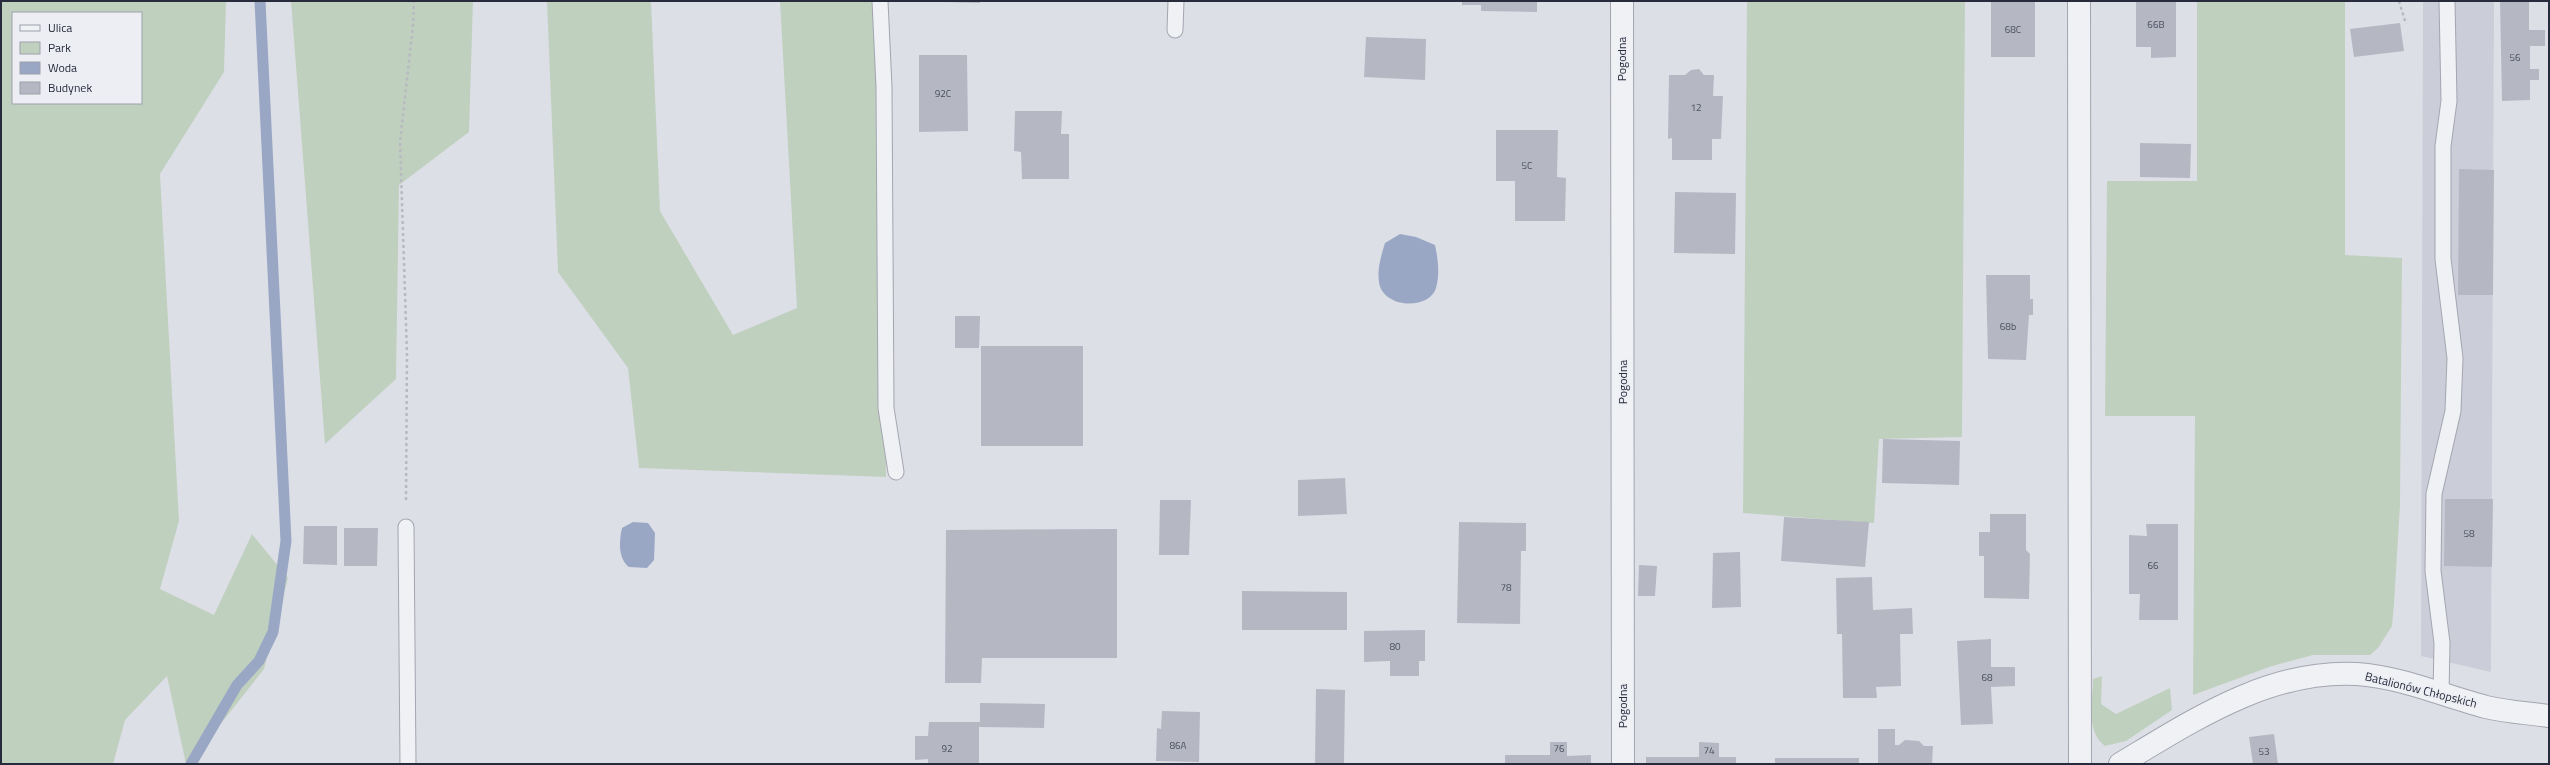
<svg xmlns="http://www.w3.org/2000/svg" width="2550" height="765" viewBox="0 0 2550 765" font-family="'Titillium Web',sans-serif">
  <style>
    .built { fill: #cbced8 }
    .green { fill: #c0d0bf; fill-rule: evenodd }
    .water { fill: #99a7c5 }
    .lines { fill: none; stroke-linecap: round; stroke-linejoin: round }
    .stream { stroke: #99a7c5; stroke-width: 11 }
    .building { fill: #b5b8c3 }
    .lane-casing { stroke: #a3a5b0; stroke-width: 17 }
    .street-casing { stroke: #a3a5b0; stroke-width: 24 }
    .path { stroke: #b8bac1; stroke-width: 2.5; stroke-dasharray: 3 3; stroke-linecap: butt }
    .lane { stroke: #f0f1f5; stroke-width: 15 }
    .street { stroke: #f0f1f5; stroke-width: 22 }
    .labels { text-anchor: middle; stroke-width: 3; stroke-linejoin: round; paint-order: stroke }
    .number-label { font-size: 10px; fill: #4a4e5e }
    .street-label { font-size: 12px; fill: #272b3c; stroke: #eceef4 }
  </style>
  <rect width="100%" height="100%" fill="#dddfe6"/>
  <path class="built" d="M2423,1H2494L2491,672L2421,656Z"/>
  <g class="green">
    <path d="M1,1H226L224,72L160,174L179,521L160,589L214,615L252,534L288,578L264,669L189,764H186L167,676L125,720L113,764H1ZM13,13H141V103H13Z"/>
    <path d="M291,1H473L469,132L399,185L396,379L325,444Z"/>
    <path d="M547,1H651L660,211L733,335L797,308L780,1H883L886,477L639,468L628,368L558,272Z"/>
    <path d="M1747,1H1965L1962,437L1879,439L1874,523L1743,513Z"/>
    <path d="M2197,1H2345V255L2402,258L2400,505L2394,604L2392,626L2378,648L2370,655H2313L2272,666L2193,695L2195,416H2105L2107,181H2197Z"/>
    <path d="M2102,676L2101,704L2116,714L2170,688L2172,710L2126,741L2105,746C2085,731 2093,700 2093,679Z"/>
  </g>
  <g class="water">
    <path d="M1400,234L1416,237L1435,245C1438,259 1440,274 1436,288C1429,311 1382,308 1379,282C1377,269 1381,256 1385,243Z"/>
    <path d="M633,522L648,523L655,533L654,560L647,568L629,567C618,559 619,541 622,528Z"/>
  </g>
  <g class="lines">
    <path class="stream" d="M191,764L237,685L259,661L273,632L286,541L260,1"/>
  </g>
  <g class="building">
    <path d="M943,1H980V3L943,2Z"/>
    <path d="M1462,1H1537V12L1481,11V5H1462Z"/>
    <rect x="1991" y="1" width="44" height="56"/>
    <path d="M2136,1H2176V57L2151,58V47H2136Z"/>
    <path d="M2500,1H2529V30H2545V46H2530V69H2539V80H2530V100L2502,101Z"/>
    <path d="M2400,23L2404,51L2354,57L2350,29Z"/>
    <path d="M1366,37L1426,39L1425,80L1364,77Z"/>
    <path d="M919,55H967L968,131L919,132Z"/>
    <path d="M1699,69L1704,75H1714L1713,96H1723L1721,139H1712V160H1672V138L1668,139L1669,75H1685L1691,70Z"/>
    <path d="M1015,111H1062L1061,134H1069V179H1022L1021,152L1014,151Z"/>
    <path d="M1496,130H1558L1557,177L1566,178L1565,221H1515V181H1496Z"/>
    <path d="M2140,143L2191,144L2190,178L2140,177Z"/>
    <path d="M2459,169L2494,170L2493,295H2458Z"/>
    <path d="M1675,192L1736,193L1735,254L1674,253Z"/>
    <path d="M1986,275H2030V299H2033V315H2029L2026,360L1988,359Z"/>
    <path d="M955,316H980L979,348H955Z"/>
    <rect x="981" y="346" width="102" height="100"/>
    <path d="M1883,439L1960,441L1959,485L1882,483Z"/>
    <path d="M1345,478L1347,514L1298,516V480Z"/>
    <path d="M2445,499H2493L2492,567L2444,566Z"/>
    <path d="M1160,500H1191L1189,555H1159Z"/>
    <path d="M1990,514H2026V550L2030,554L2029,599L1984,598V556H1979V532H1990Z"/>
    <path d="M1784,517L1869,522L1865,567L1781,561Z"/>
    <path d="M1459,522L1526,523V551H1521L1520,624L1457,623Z"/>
    <path d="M2146,524H2178V620H2139L2140,594H2129V535L2147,536Z"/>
    <path d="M304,526H337V565L303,564Z"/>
    <path d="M344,528H378L377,566H344Z"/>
    <path d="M1117,529V658H982L981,683H945L946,530Z"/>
    <path d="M1740,552L1741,607L1712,608L1713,553Z"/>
    <path d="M1639,565L1657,566L1655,596H1638Z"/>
    <path d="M1872,577L1873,610L1912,608L1913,634H1900L1901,686L1876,687L1877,698H1843L1842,634H1837L1836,578Z"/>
    <path d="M1242,591L1347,592V630H1242Z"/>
    <path d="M1425,630V661H1419V676H1390V661L1364,662V631Z"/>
    <path d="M1991,639V667H2015V686L1991,687L1993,724L1961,725L1957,641Z"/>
    <path d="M1316,689L1345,690L1344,764H1315Z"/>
    <path d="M980,703L1045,704L1044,728L979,727V764H928V759L915,760V736H928L929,722H980Z"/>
    <path d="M1162,711L1200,712L1199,762L1156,761L1157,728L1161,729Z"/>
    <path d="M1878,729H1895V745H1899L1905,740L1919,741L1924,746H1933L1932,764H1878Z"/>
    <path d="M2274,734L2278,764H2253L2249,737Z"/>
    <path d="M1550,742H1567V756L1591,755V764H1505V755H1550Z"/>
    <path d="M1699,742L1719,743V757H1736V764H1646V757H1699Z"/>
    <rect x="1775" y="758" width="84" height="6"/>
  </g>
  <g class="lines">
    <g class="lane-casing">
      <g id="lane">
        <path d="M880,1L884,87L886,408L896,472"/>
        <path d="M1175,30L1176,1"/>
        <path d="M406,527L408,764"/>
        <path d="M2441,694L2442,643L2433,571L2434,494L2453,411L2455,358L2443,259V146L2449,101L2447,1"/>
      </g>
    </g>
    <g class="street-casing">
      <g id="street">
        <path d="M1622,1L1623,764"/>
        <path d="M2079,1L2080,764"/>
        <path d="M2120,764C2192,721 2269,669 2357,674C2401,677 2444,696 2486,707C2506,712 2528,713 2549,716"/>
      </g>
    </g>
    <g class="path">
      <path d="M2399,1L2406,24"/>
      <path d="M406,500L407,354L400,142L413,25L414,1"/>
    </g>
    <use href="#lane" class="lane"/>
    <use href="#street" class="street"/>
  </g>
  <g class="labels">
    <g class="number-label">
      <text x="2156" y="28">66B</text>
      <text x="2013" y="33">68C</text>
      <text x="2515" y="61">56</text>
      <text x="943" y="97">92C</text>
      <text x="1696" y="111">12</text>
      <text x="1527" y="169">5C</text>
      <text x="2008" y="330">68b</text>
      <text x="2469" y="537">58</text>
      <text x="2153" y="569">66</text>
      <text x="1506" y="591">78</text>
      <text x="1395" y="650">80</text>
      <text x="1987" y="681">68</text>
      <text x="1178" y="749">86A</text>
      <text x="947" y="752">92</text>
      <text x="1559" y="752">76</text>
      <text x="1709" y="754">74</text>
      <text x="2264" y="755">53</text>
    </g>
    <g class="street-label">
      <text transform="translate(1622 59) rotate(-90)" y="4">Pogodna</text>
      <text transform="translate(1623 382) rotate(-90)" y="4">Pogodna</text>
      <text transform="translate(2421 690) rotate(14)" y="4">Batalionów Chłopskich</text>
      <text transform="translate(1623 706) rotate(-90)" y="4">Pogodna</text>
    </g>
  </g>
  <rect width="2550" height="765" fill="none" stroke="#272b3c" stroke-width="4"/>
  <rect x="12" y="12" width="130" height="92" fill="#eceef4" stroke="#9da0aa"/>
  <rect x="20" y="25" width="20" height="6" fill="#f0f1f5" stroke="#9da0aa"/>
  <text x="48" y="32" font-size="12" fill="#272b3c">Ulica</text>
  <rect x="20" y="42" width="20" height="12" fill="#c0d0bf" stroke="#9da0aa"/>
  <text x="48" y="52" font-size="12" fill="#272b3c">Park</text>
  <rect x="20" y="62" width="20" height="12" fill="#99a7c5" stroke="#9da0aa"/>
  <text x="48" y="72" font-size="12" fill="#272b3c">Woda</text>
  <rect x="20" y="82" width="20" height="12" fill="#b5b8c3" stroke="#9da0aa"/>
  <text x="48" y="92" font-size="12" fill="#272b3c">Budynek</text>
</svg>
